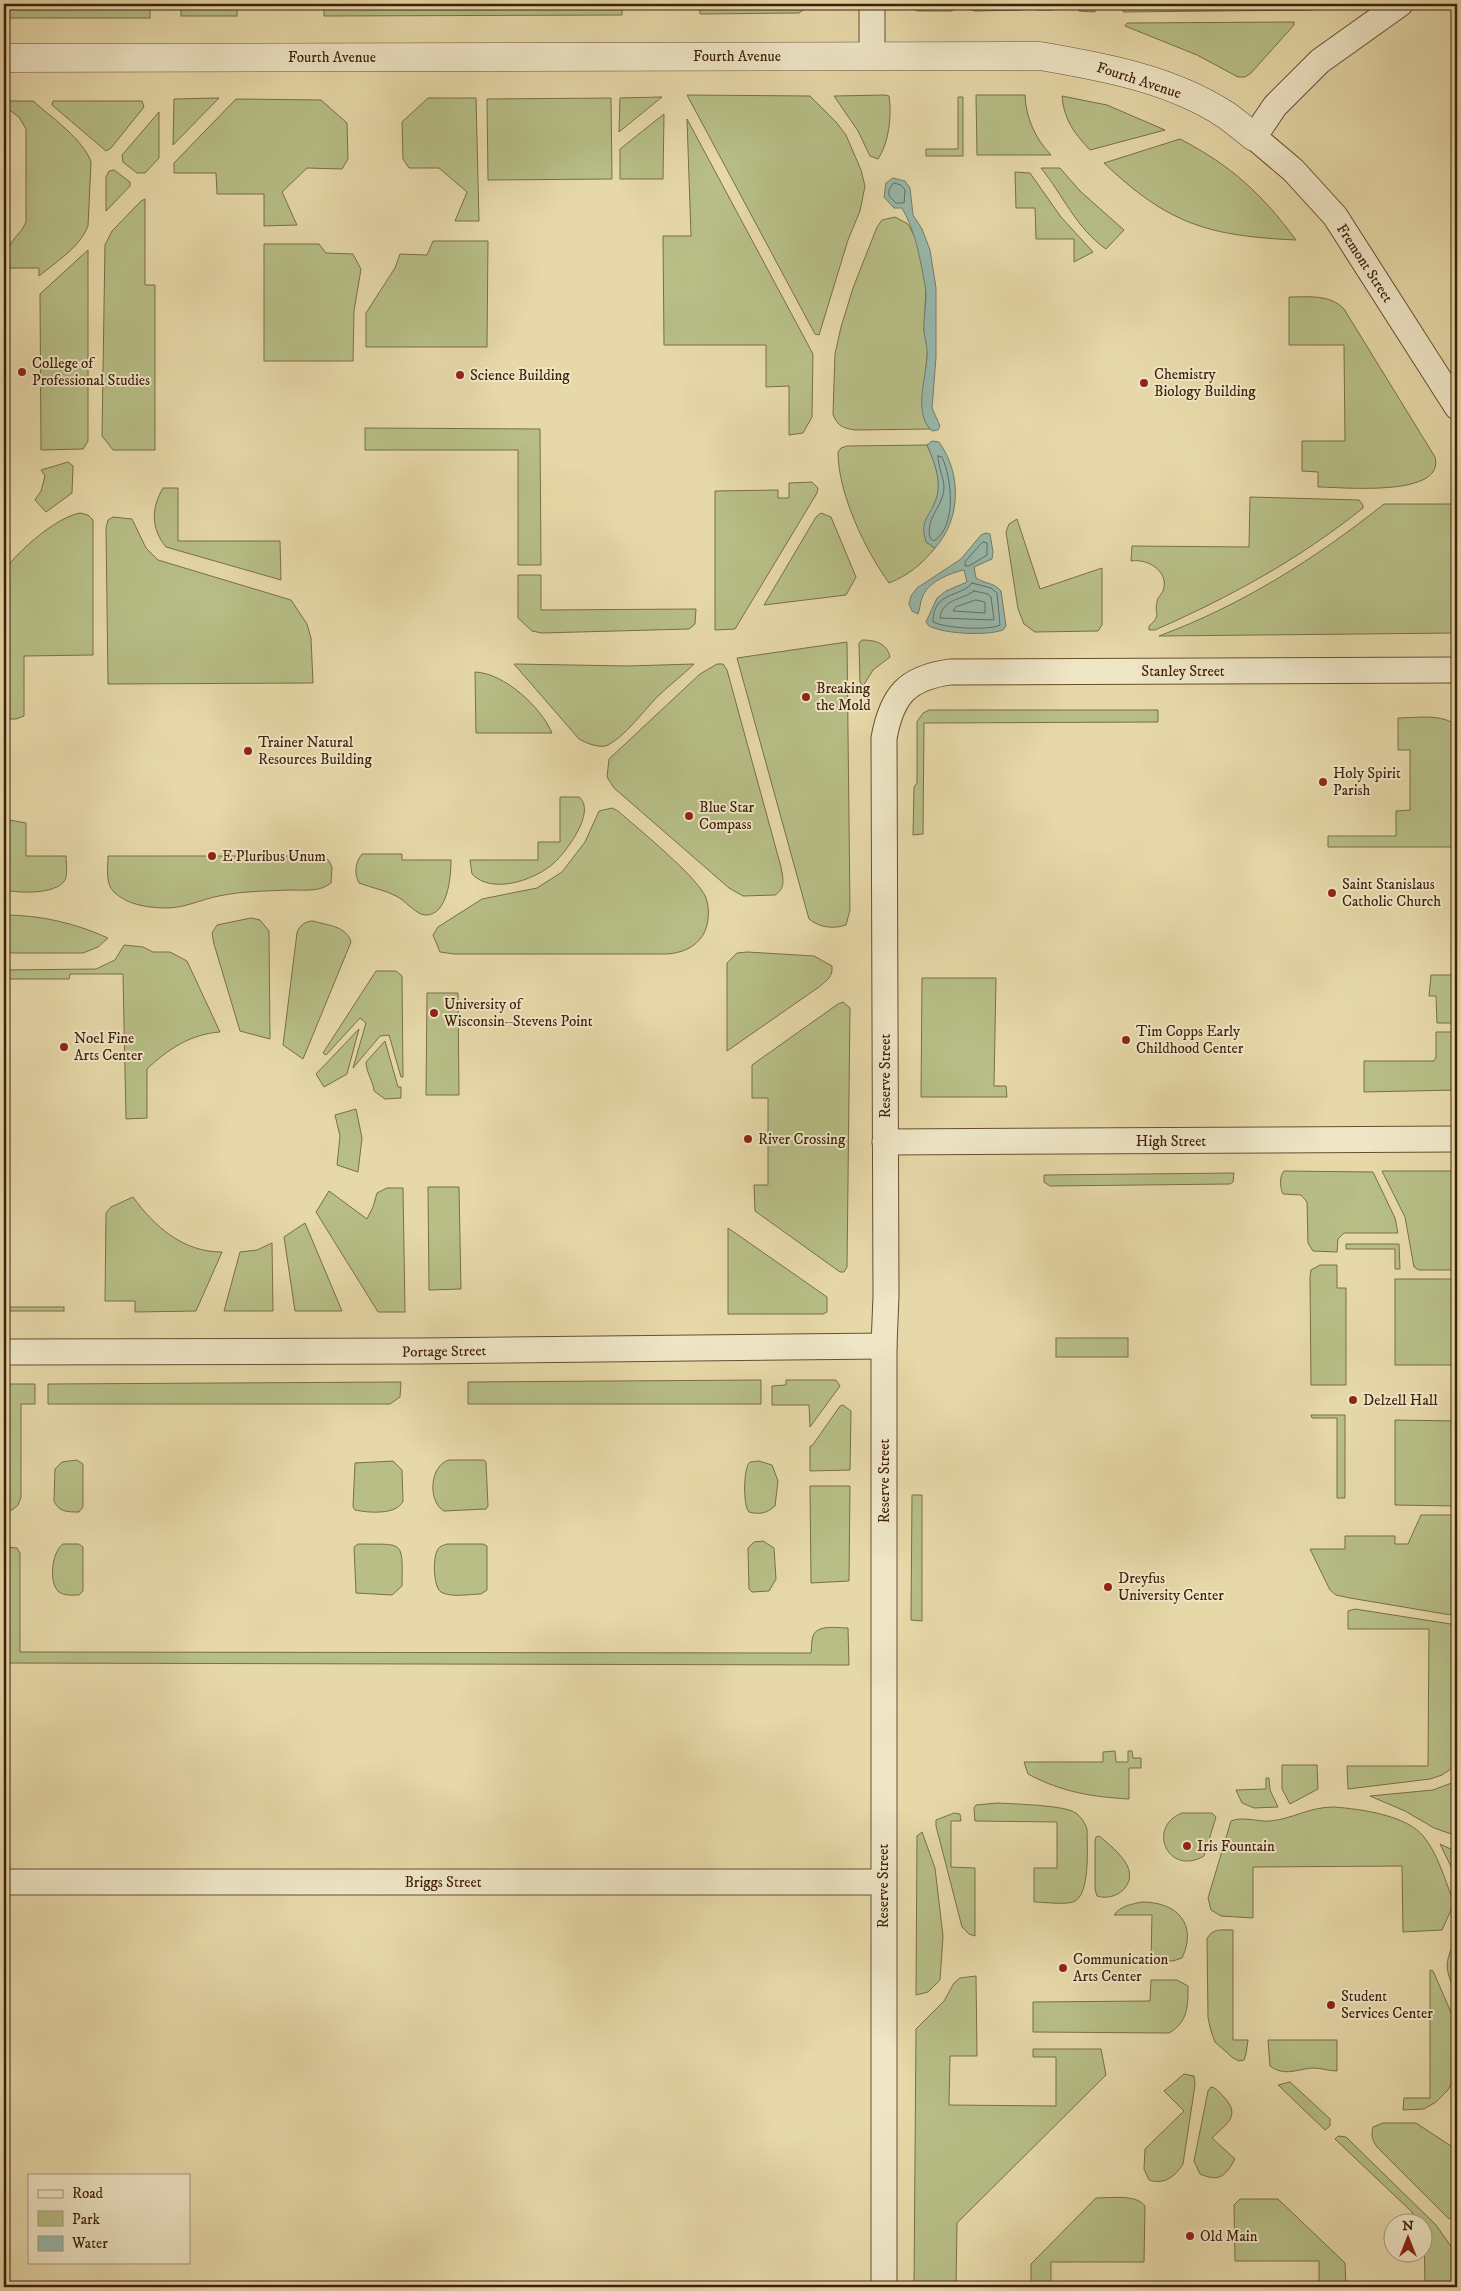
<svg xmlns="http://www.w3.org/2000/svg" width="1461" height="2291" viewBox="0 0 1461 2291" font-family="'IM FELL DW Pica',serif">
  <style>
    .green { fill: #b7be86; stroke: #7b6e48 }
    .water { fill: #97b9ad; stroke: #747b6c }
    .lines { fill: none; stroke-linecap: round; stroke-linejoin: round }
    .shore { stroke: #6b6c5c; stroke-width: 1 }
    .minor-casing { stroke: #694d32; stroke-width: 27 }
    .tertiary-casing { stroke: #694d32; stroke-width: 29 }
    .minor { stroke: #efe6c6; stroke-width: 25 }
    .tertiary { stroke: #efe6c6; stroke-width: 28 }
    .poi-dot { fill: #8f2418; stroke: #efe6c6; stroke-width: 2 }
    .labels { text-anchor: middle; stroke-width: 4; stroke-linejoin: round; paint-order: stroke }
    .street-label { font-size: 15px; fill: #3f1f0b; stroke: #efe6c6 }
    .poi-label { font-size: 15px; fill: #3f1f0b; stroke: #efe6c6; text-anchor: start }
  </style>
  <rect width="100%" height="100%" fill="#e6d8a8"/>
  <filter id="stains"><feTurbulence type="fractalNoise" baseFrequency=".004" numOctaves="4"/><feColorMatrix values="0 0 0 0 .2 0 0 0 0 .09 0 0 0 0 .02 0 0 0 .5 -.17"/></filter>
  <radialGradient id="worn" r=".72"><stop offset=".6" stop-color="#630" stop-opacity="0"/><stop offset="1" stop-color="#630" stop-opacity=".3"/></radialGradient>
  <g class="green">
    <rect x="4" y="4" width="146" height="14"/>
    <rect x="181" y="4" width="56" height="12"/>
    <path d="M324,4H622V15L324,16Z"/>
    <path d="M700,4H811L799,13L700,14Z"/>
    <path d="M912,4H956V7L952,11H917L912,7Z"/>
    <path d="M967,4H1023V10L975,11L969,9Z"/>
    <rect x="1037" y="4" width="16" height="6"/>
    <path d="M1079,4H1095V12L1079,11Z"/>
    <path d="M1123,4H1323L1313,10L1123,12Z"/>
    <path d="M1294,22V25L1251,73L1245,77H1238L1197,55L1125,26L1127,23Z"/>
    <path d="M687,95L810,96L836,122L846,135L861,170L865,186L860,211L848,240L819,335L815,334Z"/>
    <path d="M885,95L889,96C892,115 889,143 878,159L870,156L858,131L834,96Z"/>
    <path d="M976,95H1025C1026,118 1035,138 1051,155H977Z"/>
    <path d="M1062,96L1107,105L1165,130L1090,150C1074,133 1064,120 1062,96Z"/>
    <path d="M662,97L619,132L620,98Z"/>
    <path d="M958,97H963V156H926V149H958Z"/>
    <path d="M219,98L173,145L174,99Z"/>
    <path d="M428,98H476L479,221H455L467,192L439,168H409L403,159L402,122Z"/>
    <path d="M611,98L612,179L488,180L487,99Z"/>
    <path d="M236,99L321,100L347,123L348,159L342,169L307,168L282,192L297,225L264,226V194H217L216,173H174V163Z"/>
    <path d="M33,101C51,117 84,140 91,162L88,226C80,247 56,262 39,276V268H10C9,261 7,250 11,243C17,235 22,231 26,222V129L19,117L4,106V101Z"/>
    <path d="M53,101H142L144,107L111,148L106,151L52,105Z"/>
    <path d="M159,112V158L145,173H137L123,162L122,155Z"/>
    <path d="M664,114L663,179H620V149Z"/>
    <path d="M687,119L813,354L812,417L803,433L789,435V386L766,387V345H664L663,236H691Z"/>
    <path d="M1180,139C1232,166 1262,194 1296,240C1208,236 1168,224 1104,163Z"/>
    <path d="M1041,168H1060L1080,191L1124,230L1106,249C1076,228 1063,195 1041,168Z"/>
    <path d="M114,170L130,182V186L106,211V177L109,171Z"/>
    <path d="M1015,172L1030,173L1061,217L1093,252L1074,262V239H1036L1035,208H1016Z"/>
    <path d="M145,199V285H155V450H113L102,436L105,245L112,231L141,201Z"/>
    <path d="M895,217L908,224L917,241L926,285L924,331L928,347L922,404L924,416L930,429L855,430C843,428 837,426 833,414L835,354L841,327L853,288L877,227L882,220Z"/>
    <path d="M433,241H488L487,347H366V313L395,268L400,254L427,255Z"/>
    <path d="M264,244H319L326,253L353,254L361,269L354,311L353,361H264Z"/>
    <path d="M88,250V441L83,449L41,450L40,294Z"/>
    <path d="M1289,297C1308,297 1330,294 1344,309L1435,457C1446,498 1341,487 1318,487V472L1302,471V441H1345L1344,345H1289Z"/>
    <path d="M365,428L540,429L541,565H518V450H365Z"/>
    <path d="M927,445C935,462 943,485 935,502C926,524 923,516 926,542L935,548C922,564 909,575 889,583C865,550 838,493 838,452L841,448L847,446Z"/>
    <path d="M68,462L73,466L72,493L46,512L35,500L41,491L45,476L41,470Z"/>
    <path d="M812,482L818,488L817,493L735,629L715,630V491L778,490V498H789V483Z"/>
    <path d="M163,488H178V541H280L281,580L166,547C151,529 151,508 163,488Z"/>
    <path d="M1250,497L1359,500L1363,505V508C1298,560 1230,597 1155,630H1149V626C1162,615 1154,615 1157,602C1157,598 1161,595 1163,591C1170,572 1148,558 1131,561L1132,546L1249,547Z"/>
    <path d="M1384,504H1457V633L1159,636C1242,605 1315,559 1384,504Z"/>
    <path d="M80,513L88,515L93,520V655L24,656V716L16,719H4V571C19,550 55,518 80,513Z"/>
    <path d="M821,513L831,517L856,577L846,595L764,605L816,517Z"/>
    <path d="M113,517L132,519L146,548L158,560L291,600L307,624L311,638L313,683L108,684L106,528L108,520Z"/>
    <path d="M1017,519L1040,589L1102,568V625L1098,631L1035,632L1024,624L1018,609L1006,532L1009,524Z"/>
    <path d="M518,575H541V610L696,609L695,624L689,629L542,633L532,631L518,618Z"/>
    <path d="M862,640C875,640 887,643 890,657L873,670L863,686L860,682L859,643Z"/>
    <path d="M847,642L850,910L846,925C834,929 820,928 809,919L737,658Z"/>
    <path d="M514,664L628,666L694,664C682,676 668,686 656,698C643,712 624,737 608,745C600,749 586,743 579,739Z"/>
    <path d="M717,664H723L727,670L781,867C783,878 786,888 775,895L743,896L729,888L614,788L607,777L609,759L700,674Z"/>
    <path d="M475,672C504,673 541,707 552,733H476Z"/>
    <path d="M929,710H1158V722L924,723L923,834L913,835L914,787L917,783V722L923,713Z"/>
    <path d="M1398,718C1416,718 1442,713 1457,726V847H1328V836H1396V811L1410,810V750H1398Z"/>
    <path d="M560,797H579C597,811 566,852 554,863C535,880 492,895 472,874L470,860H538V842H560Z"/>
    <path d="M612,808L618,811C636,827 699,878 706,898C710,909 709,925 703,935C695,948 681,953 667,954H454L440,952L433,935L438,927L482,899L537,888L562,872L585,842L599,811Z"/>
    <path d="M4,819L26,823V856H66C66,863 68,874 65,880C56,895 19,893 4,890Z"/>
    <path d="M362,854H402V860H451C451,876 448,916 425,915C415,914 405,900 396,896C385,890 372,888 359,883C354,873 355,863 362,854Z"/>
    <path d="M108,856H323L329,861L332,867L331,883C320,892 305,890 291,890C268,891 242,891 219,896C202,899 185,908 167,908C149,908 127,905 114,892C105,884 108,867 108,856Z"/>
    <path d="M4,915C40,915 75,923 108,938L98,947L83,953H4Z"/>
    <path d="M251,918L260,920L269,931L270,1039L240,1031L214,944L212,933L217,925Z"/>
    <path d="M313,921C326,925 347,926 351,942L303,1059L283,1045L297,933C299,926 305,921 313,921Z"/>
    <path d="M124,945L143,947L153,952H170L187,961L220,1032C191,1034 168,1049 147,1069V1118L126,1119L123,974H70L69,979H4V970L96,969L115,960Z"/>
    <path d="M747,952L814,956L832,966C833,977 827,980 819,987L727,1051V963L737,953Z"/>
    <path d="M376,971H396L402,976L403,1077H401L389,1035L380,1036L353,1068L366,1023L360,1018L326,1055L323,1053Z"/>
    <path d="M1431,975H1457V1023H1437L1436,996H1429Z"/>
    <path d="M922,978H996L994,1086H1006L1007,1097H921Z"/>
    <path d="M427,993H458L459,1095H426Z"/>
    <path d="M843,1002L850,1008L847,1267L844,1272H840L755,1211L754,1185H768V1098H752V1065L838,1004Z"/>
    <path d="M359,1029L347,1074L324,1087L316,1074Z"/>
    <path d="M1436,1032H1457V1090L1364,1092V1061H1434L1436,1057Z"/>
    <path d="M385,1041L398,1087H401V1098L385,1099L374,1091C373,1081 366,1072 366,1062Z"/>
    <path d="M356,1109L362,1138L358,1172L337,1165L340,1136L335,1115Z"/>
    <path d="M1284,1171L1373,1172L1395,1218L1398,1233H1344L1338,1239L1337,1252L1313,1251L1308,1243L1307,1202L1301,1195L1283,1194C1280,1188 1279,1176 1284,1171Z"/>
    <path d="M1382,1171H1457V1270H1419L1414,1267L1405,1217Z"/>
    <path d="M1234,1173L1233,1182L1230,1184L1050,1186L1044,1182V1175Z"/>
    <path d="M428,1187H459L461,1289L429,1290Z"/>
    <path d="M387,1188H403L405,1312H378L316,1212L329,1191L367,1219L373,1207L377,1193Z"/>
    <path d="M133,1197C155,1227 183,1252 222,1252L196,1311L135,1312V1301H105L106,1213L111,1207Z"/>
    <path d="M305,1223L342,1311H295L284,1237Z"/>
    <path d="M728,1228L827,1297V1312L823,1314H728Z"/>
    <path d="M272,1243L273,1311H224L240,1252L257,1250Z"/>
    <path d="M1346,1244H1399L1400,1269H1395V1249H1346Z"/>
    <path d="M1320,1265H1337V1288H1346V1385H1311L1310,1277L1311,1270Z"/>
    <rect x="1395" y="1279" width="62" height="86"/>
    <rect x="4" y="1307" width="60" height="4"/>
    <rect x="1056" y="1338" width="72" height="19"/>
    <path d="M761,1380V1404H468V1382Z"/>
    <path d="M786,1380H836L840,1386L810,1427L809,1405H772V1386L786,1385Z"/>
    <path d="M401,1382L400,1397L390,1404H48V1384Z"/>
    <path d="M4,1384H35V1404H21V1497L18,1505L12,1510H4Z"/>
    <path d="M843,1405L851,1411L850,1470L810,1471V1446H812L840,1406Z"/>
    <path d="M1311,1415H1345V1498H1337V1418H1312Z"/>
    <path d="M1395,1420L1457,1421V1506L1395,1505Z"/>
    <path d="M77,1460L83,1464V1507L79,1512C67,1512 59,1512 54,1501L55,1469L62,1462Z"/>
    <path d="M449,1460H484L486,1462L488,1506L486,1509L444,1511C427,1501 430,1465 449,1460Z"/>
    <path d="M393,1461L402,1470L403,1501C397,1515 369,1513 355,1510L353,1507L355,1463Z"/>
    <path d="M759,1461L772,1465L778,1481L775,1506C767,1513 760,1515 749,1512C743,1507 743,1467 750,1462Z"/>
    <path d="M810,1486H850L849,1581L811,1583Z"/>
    <path d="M912,1495H922V1621L911,1620Z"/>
    <path d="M1421,1515H1457V1616L1350,1598L1336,1595L1330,1590L1310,1549H1345V1536H1395V1544H1408Z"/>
    <path d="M763,1541L774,1548L776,1579L769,1591L752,1592L749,1589L748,1548L754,1542Z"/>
    <path d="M63,1544H79L83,1547V1591L79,1595C72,1595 65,1596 59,1592C48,1583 52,1551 63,1544Z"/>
    <path d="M358,1544C403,1545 403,1538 402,1586L392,1595L356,1593L354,1547Z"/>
    <path d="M447,1544H483L487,1546V1590L481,1594C470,1594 451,1598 441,1592C433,1587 433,1558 437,1551C439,1546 442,1546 447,1544Z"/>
    <path d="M4,1547L17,1548L20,1553V1652L811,1653C812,1648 811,1641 813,1636C817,1624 838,1628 848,1628L849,1665L4,1663Z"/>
    <path d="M1355,1609L1457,1625V1765L1442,1775L1430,1779L1348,1789L1347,1766H1428L1429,1629H1348V1611Z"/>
    <path d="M1115,1751L1116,1762H1128V1751H1132L1133,1758H1141V1768H1129V1799C1093,1797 1061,1792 1028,1774L1024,1762H1103V1752Z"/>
    <path d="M1282,1765H1317L1318,1789L1290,1804L1282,1789Z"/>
    <path d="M1266,1778H1269L1270,1790L1278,1807L1254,1808L1242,1803L1236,1790L1266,1789Z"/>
    <path d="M1457,1781V1836L1434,1828L1405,1811L1370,1796L1433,1790Z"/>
    <path d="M997,1803C1013,1804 1065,1805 1076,1813C1081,1817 1085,1823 1087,1829C1087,1845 1091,1896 1073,1902C1062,1905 1045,1902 1034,1902V1868H1057V1822L975,1821L974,1808L976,1805Z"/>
    <path d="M1334,1807C1360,1809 1407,1815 1424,1837C1437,1853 1445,1879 1452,1898V1908L1442,1930L1403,1932L1402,1866L1253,1867V1918L1221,1916L1211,1910L1208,1898L1231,1821C1242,1816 1258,1822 1270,1821C1293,1819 1308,1807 1334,1807Z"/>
    <path d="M954,1813L960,1814L961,1821H951V1867L975,1868V1936L969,1934L962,1927L936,1826V1820Z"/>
    <path d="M1182,1813H1212L1216,1817L1204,1856C1168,1877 1146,1827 1182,1813Z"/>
    <path d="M922,1832L935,1868L943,1936L940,1980L928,1992L916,1995L917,1836Z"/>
    <path d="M1099,1836C1108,1843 1121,1854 1127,1865C1137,1885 1116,1902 1097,1896L1095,1889V1842L1096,1837Z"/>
    <path d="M1440,1844L1457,1852V1879Z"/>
    <path d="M1142,1902C1177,1902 1198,1924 1182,1958L1173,1961L1151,1960L1152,1915H1114C1120,1906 1132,1904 1142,1902Z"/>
    <path d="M1233,1930V2040H1248L1246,2054L1244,2060L1239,2061L1233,2058L1215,2042L1211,2031L1208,2018L1207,1939C1212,1928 1222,1930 1233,1930Z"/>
    <path d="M1457,1932V1996C1442,1962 1446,1966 1457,1932Z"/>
    <path d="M1430,1970L1433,1971L1457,2026V2074L1448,2090L1436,2102L1424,2109L1403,2110L1404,2098H1430Z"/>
    <path d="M976,1976L977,2056H950L949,2105L1056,2106V2057H1033V2049H1101L1106,2075L957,2223L956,2287H914L916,2029L944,2001L954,1983L960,1978Z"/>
    <path d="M1151,1980H1177L1188,1986C1188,2006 1188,2022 1169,2033L1033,2032V2002L1150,2001Z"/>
    <path d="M1268,2040H1337V2071C1328,2071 1322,2068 1313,2068C1297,2069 1285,2077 1270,2066Z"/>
    <path d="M1184,2074L1194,2076L1195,2085L1183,2164C1175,2177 1164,2185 1149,2180L1144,2169L1145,2149L1184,2111L1164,2091Z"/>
    <path d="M1290,2082L1330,2119V2126L1325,2130L1278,2085Z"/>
    <path d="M1211,2087C1217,2088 1219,2092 1223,2096C1242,2116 1227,2123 1212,2138L1235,2159C1225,2177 1219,2182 1200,2174L1194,2161L1208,2091Z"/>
    <path d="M1383,2123H1416L1457,2150V2220L1448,2218L1377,2147C1372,2140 1371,2135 1373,2127Z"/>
    <path d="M1338,2136L1346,2137L1436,2225L1457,2255V2287H1425L1424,2224L1416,2223L1412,2212L1335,2139Z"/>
    <path d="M1096,2198C1109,2198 1137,2194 1145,2206L1144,2262H1051V2287H1031V2264Z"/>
    <path d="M1240,2199H1278L1345,2263L1346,2287H1319V2261H1235L1234,2205Z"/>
  </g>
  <g class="water">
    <path d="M893,178L905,181L910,188L913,215L922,229L930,250L936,288V357L932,408L940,426L938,430L932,431C913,414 926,379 927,357C928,348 925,340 924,331C923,315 928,299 925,285C920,259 916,232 902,208H894L884,197L886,183Z"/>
    <path d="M932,441L939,442C962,474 961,519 935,548L926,542C920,521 927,520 935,502C943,485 935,462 927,445Z"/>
    <path d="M986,533L990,534L993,552L992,559L974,567L976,578C985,584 993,582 1001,591L1006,626L1003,630C986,636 945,634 929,626L926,622L937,598L946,591L967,582L964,570C950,573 927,582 922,598C920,603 920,609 918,614L912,611L909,604L911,596L917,588L961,559L981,535Z"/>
  </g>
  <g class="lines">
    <g class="shore">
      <path d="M894,183L901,185L905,190L904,203H896L889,196V190Z"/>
      <path d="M938,456L942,457C952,479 957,526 934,541L930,538C925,518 943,507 944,488C944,478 938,467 938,456Z"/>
      <path d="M983,542L987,543V555L969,566H965V562Z"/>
      <path d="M972,583L991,588L997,593L1000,625C988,631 945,628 933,622C933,591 960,598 972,583Z"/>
      <path d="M974,591L988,594L991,597L994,620L940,618C942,599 962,600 974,591Z"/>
      <path d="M976,600L985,602V613L953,611L956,607Z"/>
    </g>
    <g class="minor-casing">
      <g id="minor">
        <path d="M872,4V55"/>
        <path d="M1400,4L1320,61L1275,106L1254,137L1293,170L1335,216L1457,407"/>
        <path d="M885,1142L1457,1139"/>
        <path d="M4,1352L419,1351L884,1346"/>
        <path d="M4,1882H883"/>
        <path d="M884,2287V1346L886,1296L884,738C892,695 907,678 950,672L1457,670"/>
      </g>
    </g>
    <g class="tertiary-casing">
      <path id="tertiary" d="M4,58L1040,56C1104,67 1171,79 1226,115C1236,122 1245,130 1254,137"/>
    </g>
    <use href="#minor" class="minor"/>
    <use href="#tertiary" class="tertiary"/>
  </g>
  <g class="poi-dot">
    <circle cx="22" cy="372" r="5"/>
    <circle cx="460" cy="375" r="5"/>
    <circle cx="1144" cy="383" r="5"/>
    <circle cx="806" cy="697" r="5"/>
    <circle cx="248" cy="751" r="5"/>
    <circle cx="1323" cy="782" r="5"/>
    <circle cx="689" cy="816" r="5"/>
    <circle cx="212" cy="856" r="5"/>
    <circle cx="1332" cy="893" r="5"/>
    <circle cx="434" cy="1013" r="5"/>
    <circle cx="1126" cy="1040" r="5"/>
    <circle cx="64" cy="1047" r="5"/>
    <circle cx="748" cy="1139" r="5"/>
    <circle cx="1353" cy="1400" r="5"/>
    <circle cx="1108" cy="1587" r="5"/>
    <circle cx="1187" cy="1846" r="5"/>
    <circle cx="1063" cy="1968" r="5"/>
    <circle cx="1331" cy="2005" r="5"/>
    <circle cx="1190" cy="2236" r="5"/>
  </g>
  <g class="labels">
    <g class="street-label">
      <text x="737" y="61">Fourth Avenue</text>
      <text x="332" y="62">Fourth Avenue</text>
      <text transform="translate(1139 80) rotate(18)" y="5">Fourth Avenue</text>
      <text transform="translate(1365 263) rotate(57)" y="5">Fremont Street</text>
      <text x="1183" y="676">Stanley Street</text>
      <text transform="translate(885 1076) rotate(-90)" y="5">Reserve Street</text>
      <text x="1171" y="1146">High Street</text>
      <text transform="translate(444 1351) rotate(-1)" y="5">Portage Street</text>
      <text transform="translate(884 1481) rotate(-90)" y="5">Reserve Street</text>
      <text x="443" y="1887">Briggs Street</text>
      <text transform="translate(883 1886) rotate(-90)" y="5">Reserve Street</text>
    </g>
    <g class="poi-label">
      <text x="32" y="368">College of<tspan x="32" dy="17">Professional Studies</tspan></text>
      <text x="1154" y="379">Chemistry<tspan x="1154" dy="17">Biology Building</tspan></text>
      <text x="470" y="380">Science Building</text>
      <text x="816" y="693">Breaking<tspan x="816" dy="17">the Mold</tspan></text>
      <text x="258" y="747">Trainer Natural<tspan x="258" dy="17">Resources Building</tspan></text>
      <text x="1333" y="778">Holy Spirit<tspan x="1333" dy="17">Parish</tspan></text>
      <text x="699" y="812">Blue Star<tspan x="699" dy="17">Compass</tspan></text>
      <text x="222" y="861">E Pluribus Unum</text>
      <text x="1342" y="889">Saint Stanislaus<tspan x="1342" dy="17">Catholic Church</tspan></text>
      <text x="444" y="1009">University of<tspan x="444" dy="17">Wisconsin–Stevens Point</tspan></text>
      <text x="1136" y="1036">Tim Copps Early<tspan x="1136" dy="17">Childhood Center</tspan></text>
      <text x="74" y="1043">Noel Fine<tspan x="74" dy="17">Arts Center</tspan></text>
      <text x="758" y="1144">River Crossing</text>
      <text x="1363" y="1405">Delzell Hall</text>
      <text x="1118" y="1583">Dreyfus<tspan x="1118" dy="17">University Center</tspan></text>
      <text x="1197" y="1851">Iris Fountain</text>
      <text x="1073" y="1964">Communication<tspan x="1073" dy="17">Arts Center</tspan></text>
      <text x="1341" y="2001">Student<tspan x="1341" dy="17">Services Center</tspan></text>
      <text x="1200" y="2241">Old Main</text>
    </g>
  </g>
  <rect width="1461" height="2291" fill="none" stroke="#e6d8a8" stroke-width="20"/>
  <rect x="5" y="5" width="1451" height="2281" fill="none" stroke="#3f1f0b" stroke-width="2.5"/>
  <rect x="10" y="10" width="1441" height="2271" fill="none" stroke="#3f1f0b"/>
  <rect x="28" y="2174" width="162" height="90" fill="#efe6c6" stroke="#a9967b"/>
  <rect x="38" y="2190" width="25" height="8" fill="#efe6c6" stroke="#a9967b"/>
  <text x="72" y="2198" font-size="15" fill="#3f1f0b">Road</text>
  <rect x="38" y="2211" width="25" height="15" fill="#b7be86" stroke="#a9967b"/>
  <text x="72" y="2224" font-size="15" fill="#3f1f0b">Park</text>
  <rect x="38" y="2236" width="25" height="15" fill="#97b9ad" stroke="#a9967b"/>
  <text x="72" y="2248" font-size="15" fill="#3f1f0b">Water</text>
  <g transform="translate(1408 2238)"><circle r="24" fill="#efe6c6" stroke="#a9967b"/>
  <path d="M0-4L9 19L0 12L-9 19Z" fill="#8f2418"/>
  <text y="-8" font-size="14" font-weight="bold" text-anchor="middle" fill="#3f1f0b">N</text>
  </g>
  <rect width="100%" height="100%" filter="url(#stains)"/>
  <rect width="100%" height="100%" fill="url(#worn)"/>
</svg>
